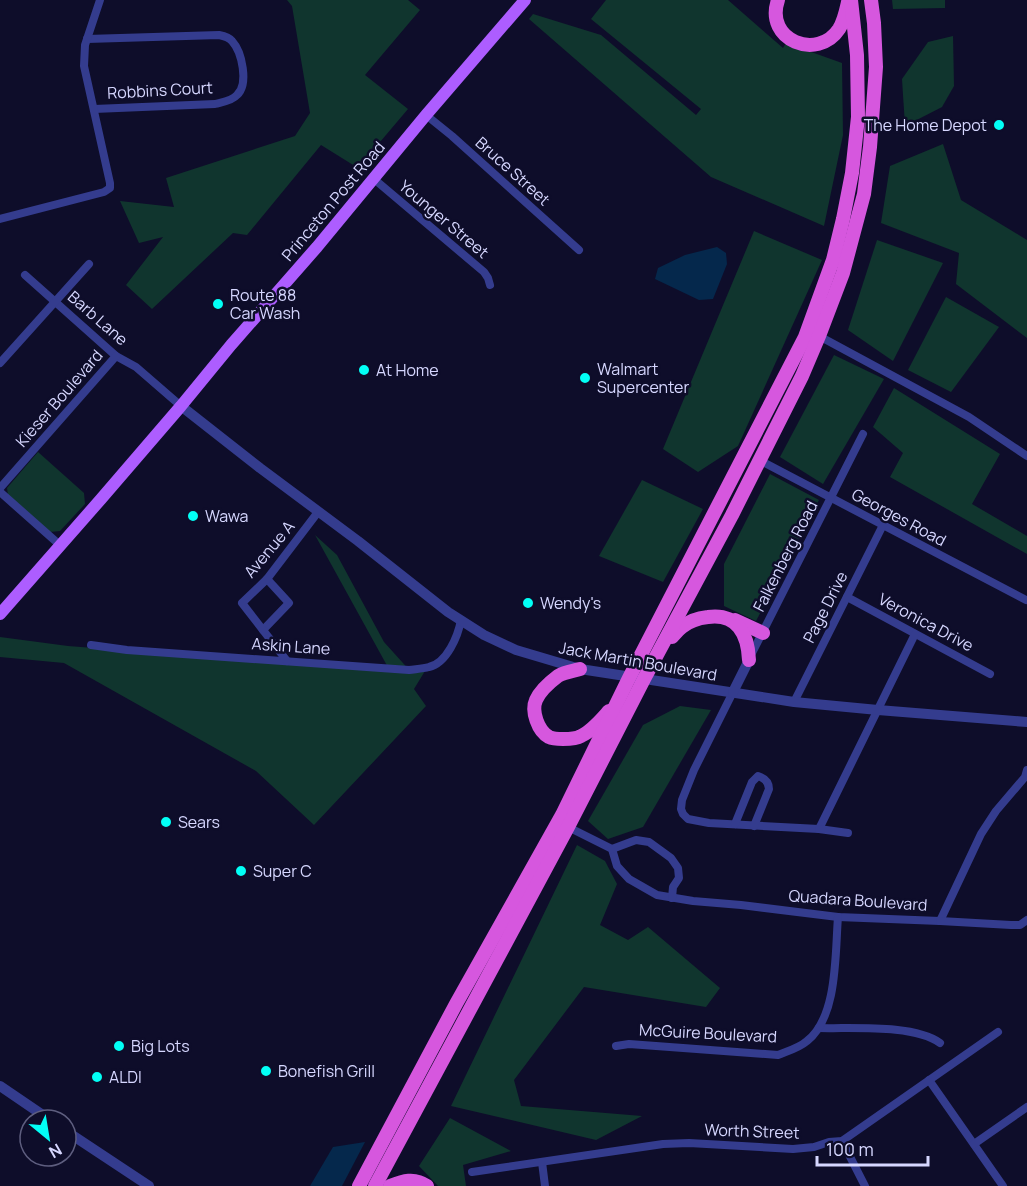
<svg xmlns="http://www.w3.org/2000/svg" width="1027" height="1186" viewBox="0 0 1027 1186" font-family="Manrope,sans-serif">
  <style>
    .green { fill: #10352e }
    .water { fill: #05284c }
    .lines { fill: none; stroke-linecap: round; stroke-linejoin: round }
    .minor { stroke: #343c8e; stroke-width: 8 }
    .tertiary { stroke: #343c8e; stroke-width: 10 }
    .primary { stroke: #ad5dff; stroke-width: 12 }
    .trunk { stroke: #d657de; stroke-width: 14 }
    .poi-dot { fill: #02fff6; stroke: #0e0d2a; stroke-width: 2 }
    .labels { text-anchor: middle; stroke-width: 5; stroke-linejoin: round; paint-order: stroke }
    .street-label { font-size: 16px; fill: #d6d7ff; stroke: #0e0d2a }
    .poi-label { font-size: 16px; fill: #d6d7ff; stroke: #0e0d2a; text-anchor: start }
  </style>
  <rect width="100%" height="100%" fill="#0e0d2a"/>
  <g class="green">
    <path d="M287,0H408L420,10L365,75L408,109L358,168L321,145L247,235L233,233L152,309L126,285L163,237L139,243L120,201L174,207L166,178L295,136L310,113L292,6Z"/>
    <path d="M606,0H728L783,48L786,43L842,63L843,135L824,226L711,177L529,19L533,14L601,35L696,115L701,109L591,19Z"/>
    <path d="M892,0H945V8L893,9Z"/>
    <path d="M953,36L954,86L942,107L905,126L902,79L928,42Z"/>
    <path d="M943,144L961,200L1027,240V338L956,284L959,253L881,223L890,166Z"/>
    <path d="M754,231L822,260L738,446L698,472L663,449Z"/>
    <path d="M877,240L943,263L893,361L848,330Z"/>
    <path d="M946,297L999,327L951,392L908,370Z"/>
    <path d="M834,355L884,379L823,484L780,457Z"/>
    <path d="M894,388L1000,454L972,504L1027,536V554L890,477L903,453L873,427Z"/>
    <path d="M38,452L84,493L85,504L60,531L50,532L8,495L7,488Z"/>
    <path d="M770,474L819,500L756,621L724,606V564Z"/>
    <path d="M642,480L703,509L663,582L599,556Z"/>
    <path d="M315,535L337,555L384,642L412,673L425,671L414,689L426,706L314,825L256,771L64,663L0,657V637L68,646L390,671Z"/>
    <path d="M680,706L711,710L643,827L608,839L588,821L643,725Z"/>
    <path d="M577,845L605,861L617,884L600,925L628,940L648,927L720,988L706,1007L584,987L514,1080L521,1106L642,1116L596,1140L451,1106Z"/>
    <path d="M450,1118L511,1151L463,1165L466,1186H438L419,1166Z"/>
  </g>
  <g class="water">
    <path d="M717,247L726,253L727,264L713,299L699,300L655,279L658,268L685,255Z"/>
    <path d="M365,1142L342,1186H310L333,1147Z"/>
  </g>
  <g class="lines">
    <g class="minor">
      <path d="M87,39L219,35C224,36 229,37 232,41C242,52 249,84 237,95C232,101 222,102 215,104L94,109"/>
      <path d="M426,115L452,136L579,250"/>
      <path d="M374,179L484,272L488,278L490,285"/>
      <path d="M0,219L104,192L110,188V183L84,66L85,45L100,0"/>
      <path d="M25,275L116,356L136,367L181,406"/>
      <path d="M819,336L969,417L1027,456"/>
      <path d="M0,363L89,264"/>
      <path d="M759,460L1026,600"/>
      <path d="M0,488L116,356"/>
      <path d="M0,492L61,546"/>
      <path d="M847,597L990,674"/>
      <path d="M263,630L289,603L267,579"/>
      <path d="M91,645L127,650L409,670C415,669 422,669 429,667C447,663 458,636 461,620"/>
      <path d="M750,657L863,434"/>
      <path d="M287,661L242,603L267,579L318,512"/>
      <path d="M733,692L694,770L682,800L681,809L683,814L688,819L709,823L819,829L915,634"/>
      <path d="M794,702L883,525"/>
      <path d="M735,824L752,782L758,776C764,778 769,782 769,789L754,826"/>
      <path d="M568,827L612,849L617,866L629,879L657,895L693,901L741,905L838,917L940,921L981,834L996,811L1025,777L1027,770"/>
      <path d="M819,829L848,833"/>
      <path d="M612,849L636,840L649,842L671,858L678,868L679,878L673,887L672,898"/>
      <path d="M940,921L1011,925H1020L1027,920"/>
      <path d="M819,1028C852,1029 914,1024 940,1043"/>
      <path d="M616,1046L629,1044L778,1055C788,1051 799,1048 807,1041C838,1017 835,953 838,917"/>
      <path d="M929,1080L1003,1186"/>
      <path d="M842,1141L865,1186"/>
      <path d="M974,1144L1027,1107"/>
      <path d="M542,1162L545,1186"/>
      <path d="M472,1172L663,1144L689,1143L793,1149L814,1147L829,1142L842,1141L998,1032"/>
    </g>
    <g class="tertiary">
      <path d="M181,406L260,468L358,541L448,612L484,635L516,650L580,669L794,702L878,710L1027,722"/>
      <path d="M733,692L749,660"/>
      <path d="M0,1086L50,1120"/>
      <path d="M66,1131L149,1186"/>
    </g>
    <path class="primary" d="M0,614L101,499L181,406L231,345L317,247L426,115L525,0"/>
    <g class="trunk">
      <path d="M778,0C764,41 818,61 839,29C844,21 846,11 848,2"/>
      <path d="M735,620L763,633"/>
      <path d="M672,637C675,634 678,630 682,627C689,621 699,618 708,617C737,613 748,634 749,660"/>
      <path d="M580,669C573,671 564,672 558,676C550,682 540,691 536,700C531,711 538,731 549,737C553,739 559,739 563,739C569,739 576,739 581,736C592,731 601,720 609,711"/>
      <path d="M359,1186L456,1004L562,815L629,678L805,337L833,260L843,219L852,173L858,117L857,55L851,0"/>
      <path d="M375,1186L568,827L644,679L732,515L802,376L819,336L843,273L864,194L870,147L876,67L874,23L871,0"/>
      <path d="M390,1186C403,1181 414,1177 427,1186"/>
    </g>
  </g>
  <g class="poi-dot">
    <circle cx="999" cy="125" r="6"/>
    <circle cx="218" cy="304" r="6"/>
    <circle cx="364" cy="370" r="6"/>
    <circle cx="585" cy="378" r="6"/>
    <circle cx="193" cy="516" r="6"/>
    <circle cx="528" cy="603" r="6"/>
    <circle cx="166" cy="822" r="6"/>
    <circle cx="241" cy="871" r="6"/>
    <circle cx="119" cy="1046" r="6"/>
    <circle cx="266" cy="1071" r="6"/>
    <circle cx="97" cy="1077" r="6"/>
  </g>
  <g class="labels">
    <g class="street-label">
      <text transform="translate(160 90) rotate(-3)" y="6">Robbins Court</text>
      <text transform="translate(513 171) rotate(42)" y="6">Bruce Street</text>
      <text transform="translate(333 201) rotate(-50)" y="6">Princeton Post Road</text>
      <text transform="translate(444 219) rotate(40)" y="6">Younger Street</text>
      <text transform="translate(98 318) rotate(41)" y="6">Barb Lane</text>
      <text transform="translate(59 398) rotate(-49)" y="6">Kieser Boulevard</text>
      <text transform="translate(899 517) rotate(28)" y="6">Georges Road</text>
      <text transform="translate(269 549) rotate(-50)" y="6">Avenue A</text>
      <text transform="translate(785 556) rotate(-63)" y="6">Falkenberg Road</text>
      <text transform="translate(825 607) rotate(-63)" y="6">Page Drive</text>
      <text transform="translate(926 622) rotate(28)" y="6">Veronica Drive</text>
      <text transform="translate(291 646) rotate(4)" y="6">Askin Lane</text>
      <text transform="translate(638 661) rotate(10)" y="6">Jack Martin Boulevard</text>
      <text transform="translate(858 900) rotate(4)" y="6">Quadara Boulevard</text>
      <text transform="translate(708 1033) rotate(3)" y="6">McGuire Boulevard</text>
      <text transform="translate(752 1131) rotate(2)" y="6">Worth Street</text>
    </g>
    <g class="poi-label">
      <text x="987" y="131" text-anchor="end">The Home Depot</text>
      <text x="230" y="301">Route 88<tspan x="230" dy="18">Car Wash</tspan></text>
      <text x="597" y="375">Walmart<tspan x="597" dy="18">Supercenter</tspan></text>
      <text x="376" y="376">At Home</text>
      <text x="205" y="522">Wawa</text>
      <text x="540" y="609">Wendy's</text>
      <text x="178" y="828">Sears</text>
      <text x="253" y="877">Super C</text>
      <text x="131" y="1052">Big Lots</text>
      <text x="278" y="1077">Bonefish Grill</text>
      <text x="109" y="1083">ALDI</text>
    </g>
  </g>
  <g transform="translate(48 1138) rotate(150)"><circle r="28" fill="#0e0d2a" stroke="#5e5e7f" stroke-width="1.5"/>
  <path d="M0-4.5L10 22L0 15L-10 22Z" fill="#02fff6"/>
  <text y="-9" font-size="16" font-weight="bold" text-anchor="middle" fill="#d6d7ff">N</text>
  </g>
  <path d="M817 1156v9h111v-9" fill="none" stroke="#d6d7ff" stroke-width="3"/>
  <text x="826" y="1156" font-size="18" fill="#d6d7ff" stroke="#0e0d2a" stroke-width="4.5" paint-order="stroke">100 m</text>
</svg>
